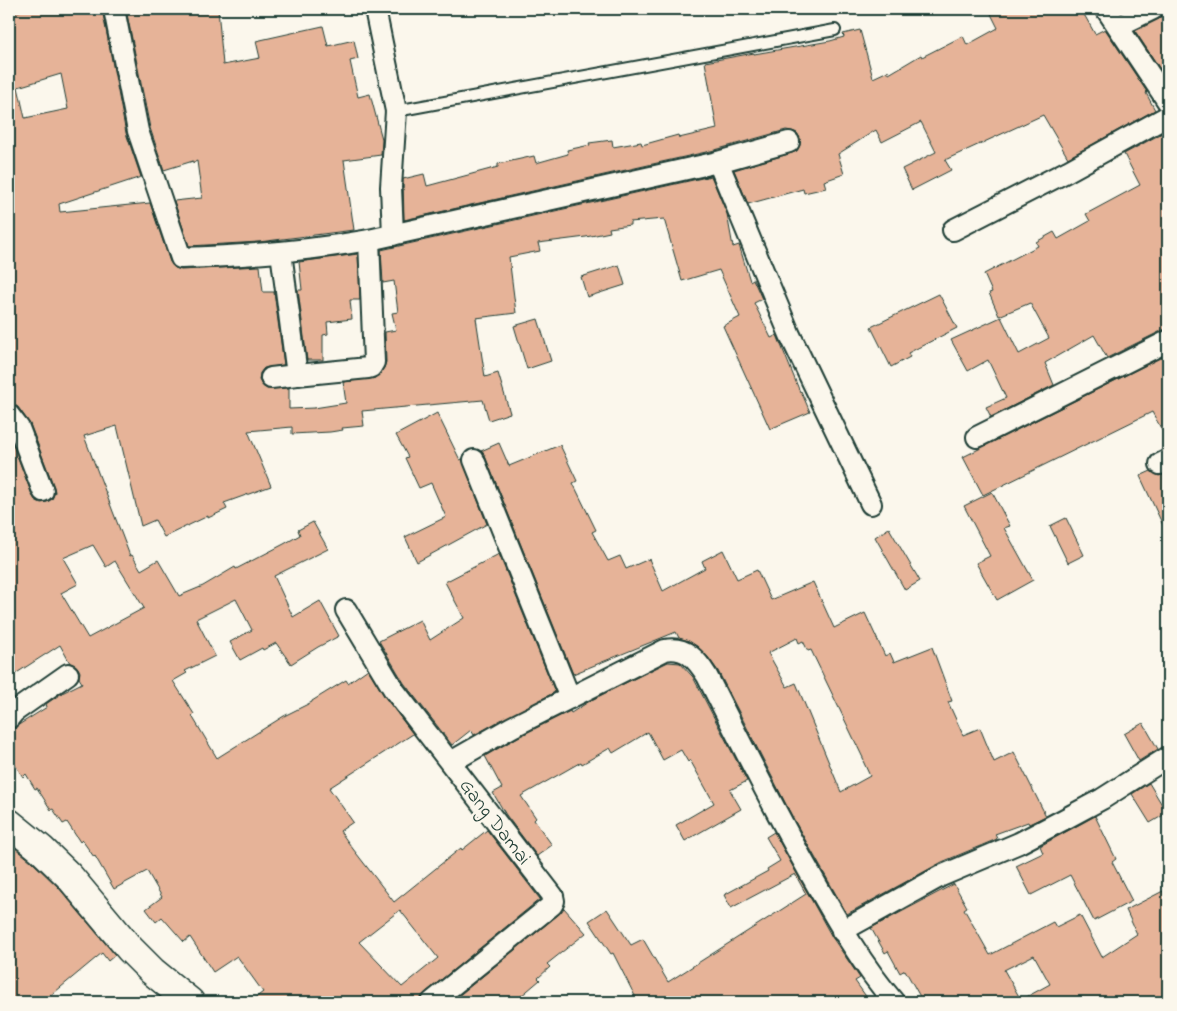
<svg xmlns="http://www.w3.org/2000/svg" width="1177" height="1011" viewBox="0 0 1177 1011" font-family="'Indie Flower',sans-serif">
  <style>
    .building { fill: #e6b398; stroke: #1f3d34; fill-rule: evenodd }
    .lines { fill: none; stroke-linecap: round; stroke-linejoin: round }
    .lane-casing { stroke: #1f3d34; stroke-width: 14 }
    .street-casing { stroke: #1f3d34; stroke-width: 24 }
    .secondary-casing { stroke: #1f3d34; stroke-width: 31 }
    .lane { stroke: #fbf7ec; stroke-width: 10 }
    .street { stroke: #fbf7ec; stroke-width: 20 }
    .secondary { stroke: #fbf7ec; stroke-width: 28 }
    .labels { text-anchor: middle; stroke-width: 5; stroke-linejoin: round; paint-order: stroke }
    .street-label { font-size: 20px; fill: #1f3d34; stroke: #fbf7ec }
  </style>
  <rect width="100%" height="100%" fill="#fbf7ec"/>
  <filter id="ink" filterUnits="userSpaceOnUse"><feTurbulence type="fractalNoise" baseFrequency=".02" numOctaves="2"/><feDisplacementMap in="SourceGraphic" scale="10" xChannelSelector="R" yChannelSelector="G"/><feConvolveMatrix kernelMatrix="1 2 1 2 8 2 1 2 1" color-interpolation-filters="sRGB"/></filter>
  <g filter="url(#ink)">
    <g class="building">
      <path d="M25,9H102L126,133L141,177L59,204L60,212L150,203L170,262L175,268L181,270L260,266L263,292H274L284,365L264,368L260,373L259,380L262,385L267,389L289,388V409L314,408L346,403L343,382L375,378L384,368L386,362L385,332L396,330L392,313L398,312L394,281L383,283L381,250L711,176L727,214L733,247L739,245L750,281L753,279L762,299L754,303L771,338L777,335L800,392L801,391L810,412L770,429L723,326L740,317L719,270L682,281L664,219L630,222V225L609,228L610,232L586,237L538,243L540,251L509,257L516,313L476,318L485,377L498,373L510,413L489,420L483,400L362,411L364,426L342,428L343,430L330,432L292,434V427L248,431L271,486L224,503L227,509L208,518V516L164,537L155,520L141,526L117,426L84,436L130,556L132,555L141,570L158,560L179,596L203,586L235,567L236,569L284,544L300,535L298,530L313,522L328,549L274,576L293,617L320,601L339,636L318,647L291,664L276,643L263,650L262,648L240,660L230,642L252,630L236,599L196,619L215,656L185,671L187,673L173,681L194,714L192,716L217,758L284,716L312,702V701L346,680L348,683L368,669L385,697L413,734L329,788L353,822L340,831L353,849L394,902L461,848L462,850L487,830L540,899L425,993L421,997L420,1002H250L263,992L237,956L213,972L190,937L184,942L162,917L156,922L146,909L162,897L147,871L114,889L95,856L94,857L82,840L80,842L67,822L63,824L53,809L51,810L37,788L35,789L26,774L23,777L9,756V731L47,707L46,704L62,693L82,683L79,678L80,672L78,668L70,663L60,645L15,674L9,663V434L32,495L35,500L41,503L47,502L52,499L55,492L54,487L30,424L18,407L9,403V77H13L9,65V15ZM61,74L68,109L25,118L18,87ZM93,545L106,567L115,561L144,608L88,638L61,593L78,584L63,558ZM400,910L438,958L402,987L359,942Z"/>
      <path d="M126,9H218L223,65L260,58L256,41L323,26L328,46L354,40L358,59L350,61L358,97L370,94L382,139L381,155L344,160L354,230L259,242L189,246L174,201L202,198L197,161L193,163V161L164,170L150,128Z"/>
      <path d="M999,9H1081L1095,34L1105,29L1147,92L1146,93L1155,110L1068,158L1043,115L945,160L951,170L912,190L902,169L936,152L921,122L882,142L876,130L838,154L844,174L824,181L826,188L804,193L803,189L748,204L734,170L792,153L797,151L800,145V138L797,133L792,131L786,130L715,150L404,220L403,179L424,174L427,186L498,167V164L534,156L536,163L568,154L567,150L590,145L589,143L612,140L613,147L641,142L642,145L678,135L679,138L717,129L705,62L754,53V54L830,41L844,37L843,34L860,30L873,78L888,71L889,74L921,55L922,57L963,36L967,45L998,28L991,14Z"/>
      <path d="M1165,9H1168V81L1135,31L1159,19L1163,15Z"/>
      <path d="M1166,131L1168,134V164L1163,168L1168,178V329L1163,330L1107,358L1094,335L1045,363L1054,385L991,417L986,407L1006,398L988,360L968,371L951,340L1001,317L1019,354L1049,338L1030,303L999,316L989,293L992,292L984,274L1038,246L1036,242L1054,232L1058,239L1090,221L1086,214L1140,185L1124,154Z"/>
      <path d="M358,254L360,300H350L352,319L327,322L328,334L323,335V360H307L298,290H302L299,262Z"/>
      <path d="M619,265L625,285L587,297L581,277Z"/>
      <path d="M939,294L957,328L908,353L910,357L891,367L871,327Z"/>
      <path d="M538,319L551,361L527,369L514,326Z"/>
      <path d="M1168,354V441L1152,412L983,495L963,457Z"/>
      <path d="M437,413L460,460L462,459L487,524L417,562L405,537L446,517L431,483L419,488L405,458L408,457L396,435Z"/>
      <path d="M499,443L509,466L560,445L577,481L573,483L596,530L592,532L608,561L620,556L626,569L649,559L663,591L705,568L702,561L723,550L737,579L757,570L771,600L813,582L834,628L865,613L885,656L890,653L894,662L932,647L952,701L948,702L963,735L980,728L994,762L1014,752L1046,816L1029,824L1028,822L995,834L997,839L942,862L847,914L794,820L718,671L708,657L698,647L689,641L679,638L676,632L573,674L485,456L481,451ZM797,638L799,643L803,641L808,651L811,650L864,760L863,761L870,776L841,792L796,683L787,687L768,653Z"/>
      <path d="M1151,471L1159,476L1168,473V536L1140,476Z"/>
      <path d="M992,492L1010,526L1004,528L1033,580L997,600L976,563L990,556L964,506Z"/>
      <path d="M1066,518L1084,555L1068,563L1050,526Z"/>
      <path d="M889,528L920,581L905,590L875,537Z"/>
      <path d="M499,554L555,692L474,735L471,730L452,745L404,683L379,641L420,620L430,640L464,618L445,582Z"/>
      <path d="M668,662L680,663L693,677L747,781L730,790L741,809L685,841L676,825L714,803L690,760L688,762L681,750L663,760L648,732L613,753L610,748L582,764L581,762L521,796L536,818L534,820L552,845L537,856L506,815L493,793L502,788L485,756L518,737L570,711L571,713L593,699Z"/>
      <path d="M1143,723L1158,749L1139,761L1124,734Z"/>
      <path d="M1149,783L1167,813L1150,823L1132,794Z"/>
      <path d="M1095,816L1116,859L1112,862L1132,901L1094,921L1070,875L1031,895L1016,866L1043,853L1040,846Z"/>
      <path d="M774,832L832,937L860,978L855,981L870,1002H638L613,953L611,954L589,921L607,909L631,945L643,939L668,982L806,894L795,874L731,908L724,895L768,871L767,869L780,861L766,837Z"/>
      <path d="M9,843L31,861L58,887L115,955L108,961L102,953L43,1002H9Z"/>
      <path d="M954,884L967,907L964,909L990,955L1053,922L1056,927L1080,915L1102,957L1137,934L1126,910L1163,891L1168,901V1002H923L905,970L900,973L888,951L885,953L871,928ZM1034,955L1050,984L1021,1000L1004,970Z"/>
      <path d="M564,908L586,933L547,964L550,967L538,978L540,980L514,1002H451L559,914Z"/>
    </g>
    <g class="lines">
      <g class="lane-casing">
        <path id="lane" d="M396,111L835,30"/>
      </g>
      <g class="street-casing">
        <g id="street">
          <path d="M114,9L138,131L181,258C244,256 307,251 369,240L718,162L789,142"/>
          <path d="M375,9L396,111L391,187L393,235"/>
          <path d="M1106,9L1168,102"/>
          <path d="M1118,26L1153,9"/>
          <path d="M718,162L790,335L871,504"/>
          <path d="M953,230L1068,171L1168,116"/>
          <path d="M297,375L368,368L371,367L374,362L369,240"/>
          <path d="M271,378L297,375L281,252"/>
          <path d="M9,415L19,428L43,491"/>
          <path d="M977,437L1168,341"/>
          <path d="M474,460L570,698"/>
          <path d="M1160,464L1168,460"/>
          <path d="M346,610L394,690L553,896L554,901L552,905L432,1002"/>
          <path d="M9,718L14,712L68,674"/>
          <path d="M451,762L512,727L665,650C686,646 697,660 707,676C741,743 774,810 811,875C836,919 861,964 894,1002"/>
          <path d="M842,931L941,876L1019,843L1063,820L1102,799L1168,757"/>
        </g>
      </g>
      <g class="secondary-casing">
        <path id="secondary" d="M9,823L41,849L69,876L130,949L152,971L190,1002"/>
      </g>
      <use href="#lane" class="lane"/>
      <use href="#street" class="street"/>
      <use href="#secondary" class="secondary"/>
    </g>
  </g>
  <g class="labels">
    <g class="street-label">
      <text transform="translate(496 821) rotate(52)" y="7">Gang Damai</text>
    </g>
  </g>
  <rect width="1177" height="1011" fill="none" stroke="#fbf7ec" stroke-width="30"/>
  <rect x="15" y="15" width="1147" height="981" fill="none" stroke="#1f3d34" stroke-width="2" filter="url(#ink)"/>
</svg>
